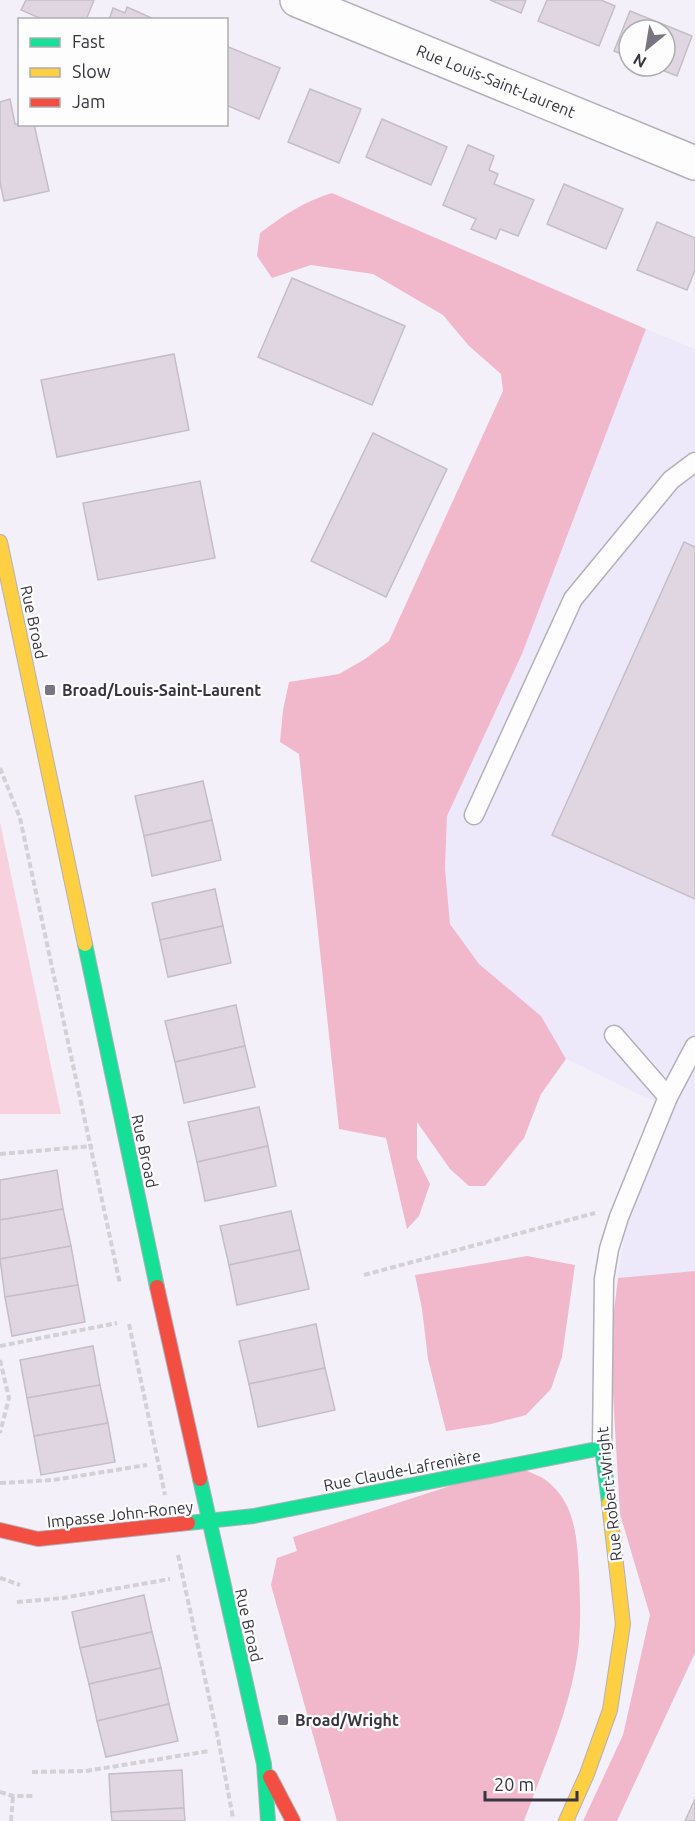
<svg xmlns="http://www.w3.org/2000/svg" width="695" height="1821" viewBox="0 0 695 1821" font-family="Ubuntu,sans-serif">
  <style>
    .built { fill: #eee8fb }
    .green { fill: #f7d2de }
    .forest { fill: #f1b8cb }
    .building { fill: #e0d6e2; stroke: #c4bec6; stroke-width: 1.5 }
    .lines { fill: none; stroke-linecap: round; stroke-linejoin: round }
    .lane-casing { stroke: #b3b0b9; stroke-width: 21 }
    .street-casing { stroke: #b3b0b9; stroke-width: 36 }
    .fast-casing { stroke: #b3b0b9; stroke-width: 16 }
    .slow-casing { stroke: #b3b0b9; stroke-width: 16 }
    .jam-casing { stroke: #b3b0b9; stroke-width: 16 }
    .path { stroke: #d3d1d5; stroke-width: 4; stroke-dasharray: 6 3; stroke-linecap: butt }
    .lane { stroke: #fdfdfe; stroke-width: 18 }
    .street { stroke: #fdfdfe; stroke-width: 33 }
    .fast { stroke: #16e098; stroke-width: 14 }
    .slow { stroke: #ffcf43; stroke-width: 14 }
    .jam { stroke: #f24e42; stroke-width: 14 }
    .poi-dot { fill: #797681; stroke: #fdfdfd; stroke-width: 2 }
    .labels { text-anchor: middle; stroke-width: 4.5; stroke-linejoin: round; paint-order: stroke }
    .street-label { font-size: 16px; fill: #383540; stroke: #fdfdfd }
    .poi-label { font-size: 16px; font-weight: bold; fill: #383540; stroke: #fdfdfd; text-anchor: start }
  </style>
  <rect width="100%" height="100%" fill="#f3f0fa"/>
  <path class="built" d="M646,329L695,349V1271L618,1278L626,1222L666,1107L566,1059L541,1016L479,964L450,924L445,868L447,816L522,654Z"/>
  <path class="green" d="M0,822L61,1114H0Z"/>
  <g class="forest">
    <path d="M332,193L646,329L522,654L447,816L445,868L450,924L479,964L541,1016L566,1059L541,1094L524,1138L485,1186H469L450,1169L417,1122V1158L430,1184L419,1216L407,1229L386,1138L339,1129L299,754L280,742L283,710L289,682L339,674L365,659L389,641L503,391L501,374L469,346L443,315L373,274L311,265L272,278L257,256L260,233C284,215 303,202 332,193Z"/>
    <path d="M527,1256L575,1265L562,1357L551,1389L526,1415L491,1424L446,1431L428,1359L422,1309L415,1275Z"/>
    <path d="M695,1271V1653L617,1821H583L623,1735L650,1615L620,1514L610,1343L618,1278Z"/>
    <path d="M523,1469C531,1473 541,1476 547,1481C576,1504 577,1539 579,1573C580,1596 581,1619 579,1642C573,1704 545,1763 524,1821H337L271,1585L277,1558L297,1551L293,1537L499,1470Z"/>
  </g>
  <g class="building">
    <path d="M26,0H94L86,20H44L21,10Z"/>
    <path d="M490,0H526L521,13Z"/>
    <path d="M547,0H601L615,6L599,46L538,21Z"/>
    <path d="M127,7L156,20H109L113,8L125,13Z"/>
    <path d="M630,11L692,36L677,76L652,66H665V30H629V57L614,51Z"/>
    <path d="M226,46L280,68L259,119L226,105Z"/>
    <path d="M310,89L361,109L339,163L288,142Z"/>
    <path d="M10,99L15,124H34L49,191L4,201L0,182V102Z"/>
    <path d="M382,119L447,147L431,185L366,157Z"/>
    <path d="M468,145L494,156L489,170L498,174L494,184L534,200L518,236L500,229L496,239L471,229L476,219L443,205Z"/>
    <path d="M564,184L623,209L606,249L547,224Z"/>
    <path d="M657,222L695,238V270L687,290L637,270Z"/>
    <path d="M292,278L405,326L372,405L258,357Z"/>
    <path d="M174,354L189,430L57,457L41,380Z"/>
    <path d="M373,433L447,469L386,597L311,561Z"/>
    <path d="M200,481L215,558L98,580L83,503Z"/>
    <path d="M684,542L695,547V899L552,835Z"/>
    <path d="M203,781L212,820L144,836L135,796Z"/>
    <path d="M212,820L221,860L152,876L144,836Z"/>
    <path d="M215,889L223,926L160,940L152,903Z"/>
    <path d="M223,926L231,963L168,977L160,940Z"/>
    <path d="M236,1005L245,1046L175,1062L165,1021Z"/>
    <path d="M245,1046L255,1087L184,1103L175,1062Z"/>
    <path d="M259,1107L268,1146L197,1162L188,1122Z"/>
    <path d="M268,1146L276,1186L205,1201L197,1162Z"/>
    <path d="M57,1170L63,1209L0,1220V1180Z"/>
    <path d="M63,1209L71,1246L0,1259V1220Z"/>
    <path d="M291,1211L300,1250L229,1265L220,1226Z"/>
    <path d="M71,1246L78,1285L5,1297L0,1259Z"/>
    <path d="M300,1250L309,1289L237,1305L229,1265Z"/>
    <path d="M78,1285L85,1322L12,1336L5,1297Z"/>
    <path d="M316,1324L325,1368L249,1384L239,1341Z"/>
    <path d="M93,1346L100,1385L27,1398L20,1360Z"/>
    <path d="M325,1368L335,1410L258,1427L249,1384Z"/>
    <path d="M100,1385L108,1423L34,1436L27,1398Z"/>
    <path d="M108,1423L115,1462L41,1475L34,1436Z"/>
    <path d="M144,1595L152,1632L80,1648L72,1612Z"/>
    <path d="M152,1632L161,1668L89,1684L80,1648Z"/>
    <path d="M161,1668L169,1704L97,1721L89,1684Z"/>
    <path d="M169,1704L178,1741L106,1757L97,1721Z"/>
    <path d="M182,1770L184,1808L111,1812L109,1774Z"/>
    <path d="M695,1799V1821H685Z"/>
    <path d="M184,1808L185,1821H112L111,1812Z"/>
  </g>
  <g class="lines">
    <g class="lane-casing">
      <g id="lane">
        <path d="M474,815L573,599L671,480L695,462"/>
        <path d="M614,1035L668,1097"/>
        <path d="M602,1448L604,1279L609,1249L619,1217L668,1097L695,1046"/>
      </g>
    </g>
    <g class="street-casing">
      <path id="street" d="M297,0L695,163"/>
    </g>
    <g class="fast-casing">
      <g id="fast">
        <path d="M85,944L157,1287"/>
        <path d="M200,1479L264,1764L268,1821"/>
        <path d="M188,1523L254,1516L602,1448L609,1503"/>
      </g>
    </g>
    <g class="slow-casing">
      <g id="slow">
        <path d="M0,542L85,944"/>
        <path d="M566,1821L587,1774L610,1710L623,1624L609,1503"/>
      </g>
    </g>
    <g class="jam-casing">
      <g id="jam">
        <path d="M157,1287L200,1479"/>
        <path d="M0,1530L38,1539L188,1523"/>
        <path d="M270,1777L293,1821"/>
      </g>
    </g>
    <g class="path">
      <path d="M0,768L20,818L120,1284"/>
      <path d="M0,1154L93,1146"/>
      <path d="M364,1275L595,1213"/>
      <path d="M129,1324L165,1495"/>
      <path d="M0,1346L117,1323"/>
      <path d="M0,1360L9,1398L0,1433"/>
      <path d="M0,1483L53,1480L147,1465"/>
      <path d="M178,1555L218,1738L233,1818"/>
      <path d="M0,1578L20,1585"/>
      <path d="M17,1602L63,1598L170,1579"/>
      <path d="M32,1772L86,1771L209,1751"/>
      <path d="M0,1792L13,1796H34"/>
      <path d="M11,1821L13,1796"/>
    </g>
    <use href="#lane" class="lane"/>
    <use href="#street" class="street"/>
    <use href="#fast" class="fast"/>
    <use href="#slow" class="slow"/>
    <use href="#jam" class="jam"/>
  </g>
  <g class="poi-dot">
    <rect x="44" y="684" width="12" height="12" rx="3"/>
    <rect x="277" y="1714" width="12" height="12" rx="3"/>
  </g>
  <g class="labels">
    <g class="street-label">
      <text transform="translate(496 81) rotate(22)" y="6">Rue Louis-Saint-Laurent</text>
      <text transform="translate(34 622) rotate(78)" y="6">Rue Broad</text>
      <text transform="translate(145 1151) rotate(78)" y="6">Rue Broad</text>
      <text transform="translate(402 1470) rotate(-11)" y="6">Rue Claude-Lafrenière</text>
      <text transform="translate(609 1494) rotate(-96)" y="6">Rue Robert-Wright</text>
      <text transform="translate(120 1514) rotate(-6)" y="6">Impasse John-Roney</text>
      <text transform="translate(249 1625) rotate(77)" y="6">Rue Broad</text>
    </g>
    <g class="poi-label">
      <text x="62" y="696">Broad/Louis-Saint-Laurent</text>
      <text x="295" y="1726">Broad/Wright</text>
    </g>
  </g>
  <rect x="18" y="18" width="210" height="108" fill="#fdfdfd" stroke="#aeadb1" stroke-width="1.5"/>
  <rect x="30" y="38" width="30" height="9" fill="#16e098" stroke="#aeadb1" stroke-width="1.5"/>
  <text x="72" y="48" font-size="18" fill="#383540">Fast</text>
  <rect x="30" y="68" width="30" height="9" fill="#ffcf43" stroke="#aeadb1" stroke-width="1.5"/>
  <text x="72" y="78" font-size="18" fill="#383540">Slow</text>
  <rect x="30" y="98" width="30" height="9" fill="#f24e42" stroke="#aeadb1" stroke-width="1.5"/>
  <text x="72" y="108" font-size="18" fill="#383540">Jam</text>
  <g transform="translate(647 48) rotate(210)"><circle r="28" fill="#fdfdfd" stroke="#aeadb1" stroke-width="1.5"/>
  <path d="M0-4.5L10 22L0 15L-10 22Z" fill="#797681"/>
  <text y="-9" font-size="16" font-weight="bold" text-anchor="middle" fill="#383540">N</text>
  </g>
  <path d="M485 1791v9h92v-9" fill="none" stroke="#383540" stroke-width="3"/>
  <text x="494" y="1791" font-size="18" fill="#383540" stroke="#fdfdfd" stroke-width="4.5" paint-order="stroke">20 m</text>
</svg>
